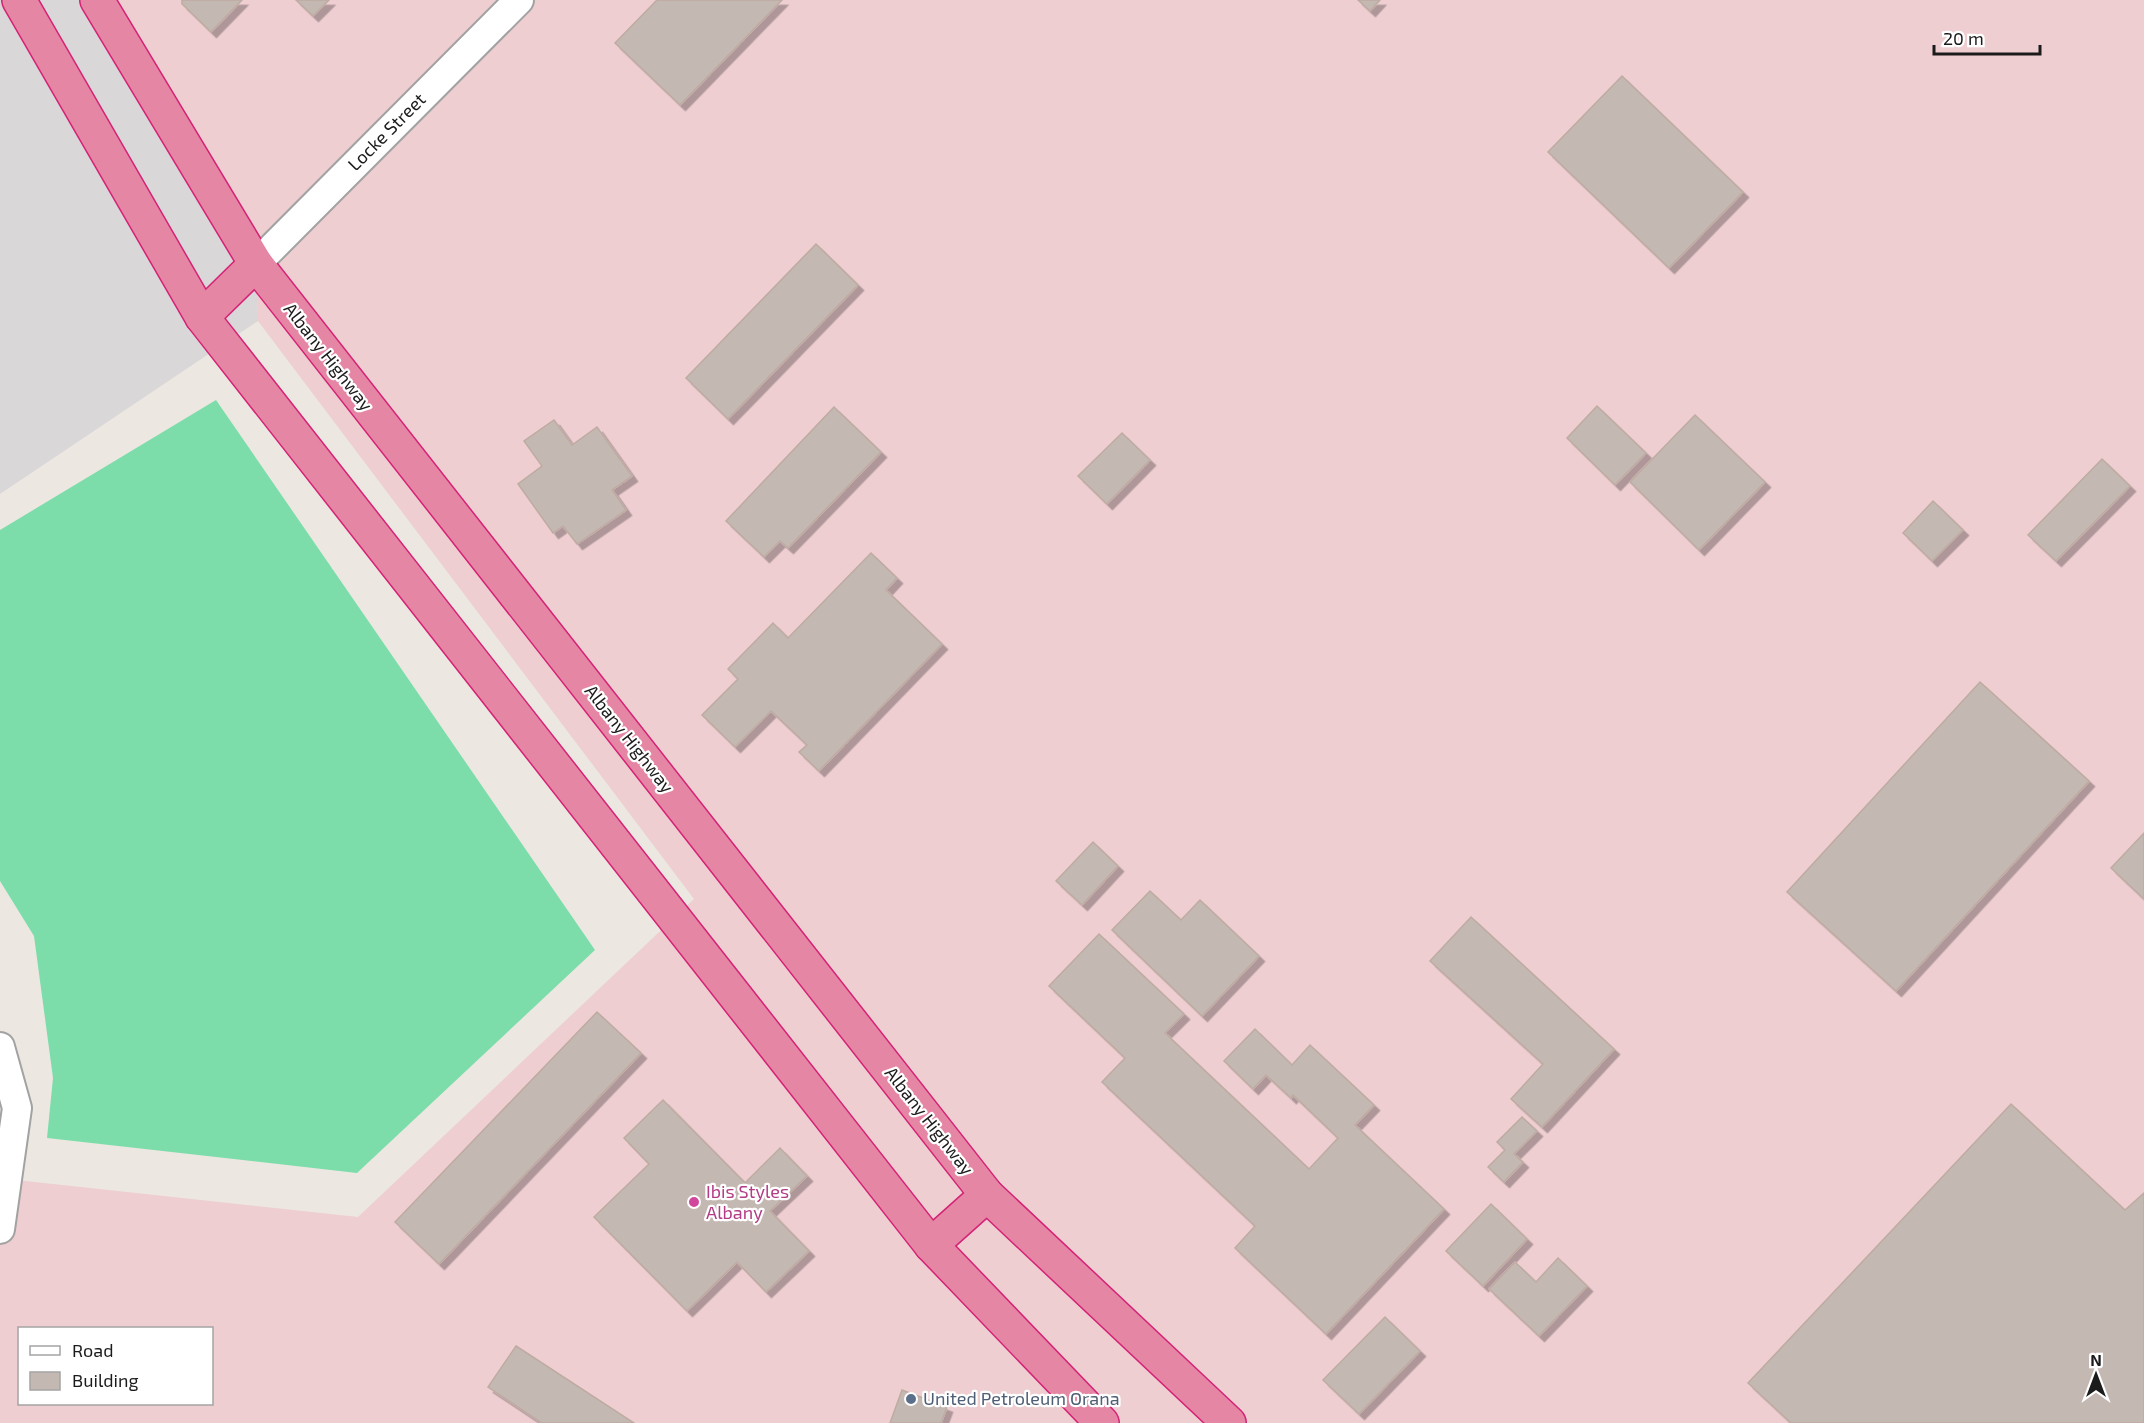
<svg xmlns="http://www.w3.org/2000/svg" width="2144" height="1423" viewBox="0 0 2144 1423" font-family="'Exo 2',sans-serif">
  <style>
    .residential { fill: #d9d7d8 }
    .commercial { fill: #eeced1; fill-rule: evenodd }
    .pitch { fill: #7cddab }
    .building { fill: #c4b8b3; stroke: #beaba2; stroke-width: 1.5; filter: url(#shadow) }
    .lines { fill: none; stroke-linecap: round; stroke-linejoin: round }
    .street-casing { stroke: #a2a2a2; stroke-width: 32 }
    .highway-casing { stroke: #d42377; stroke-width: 36 }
    .street { stroke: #fff; stroke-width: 28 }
    .highway { stroke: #e586a4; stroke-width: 33 }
    .hotel-dot { fill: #d1479c; stroke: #fff; stroke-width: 2 }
    .service-dot { fill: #5c6f8a; stroke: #fff; stroke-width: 2 }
    .labels { text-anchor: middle; stroke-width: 4.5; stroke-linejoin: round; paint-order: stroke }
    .street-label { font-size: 18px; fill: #1b1b1b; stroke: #fff }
    .hotel-label { font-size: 18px; fill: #b23c85; stroke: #fff; text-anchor: start }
    .service-label { font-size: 18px; fill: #4e5e75; stroke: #fff; text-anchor: start }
  </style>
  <defs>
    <filter id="shadow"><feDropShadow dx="5.5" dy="5.5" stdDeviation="0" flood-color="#0004"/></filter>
  </defs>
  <rect width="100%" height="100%" fill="#ece7e0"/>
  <path class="residential" d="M0,0H97L256,264L258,321L0,494Z"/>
  <path class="commercial" d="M97,0H2144V1423H0V1231L7,1179L358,1217L694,899L258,321L255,264ZM20,1328H212V1404H20Z"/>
  <path class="pitch" d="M216,400L595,950L357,1173L47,1138L53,1078L34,936L0,881V530Z"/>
  <g class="building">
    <path d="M182,0H242L211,32L182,4Z"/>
    <path d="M296,0H329L313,16Z"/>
    <path d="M657,0H782L680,105L615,43Z"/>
    <path d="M1358,0H1380L1370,11Z"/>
    <path d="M1622,76L1743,192L1669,268L1548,152Z"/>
    <path d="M816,244L858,285L728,419L686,378Z"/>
    <path d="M1597,406L1646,453L1615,485L1567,438Z"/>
    <path d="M834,407L881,452L788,548L780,541L764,557L726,521Z"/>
    <path d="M1695,415L1765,482L1699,550L1630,482Z"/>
    <path d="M554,420L572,445L597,427L632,476L612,490L626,510L577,544L563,526L553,533L518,484L542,466L524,441Z"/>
    <path d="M1122,433L1150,460L1107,504L1078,476Z"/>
    <path d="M2102,459L2130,486L2056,561L2028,535Z"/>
    <path d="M1933,501L1963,530L1932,561L1903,533Z"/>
    <path d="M871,553L897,578L886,590L942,644L819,771L799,752L807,745L771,711L735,747L702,715L738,679L728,669L773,623L788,638Z"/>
    <path d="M1980,682L2089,781L1896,991L1787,892Z"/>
    <path d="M2144,833V899L2111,868Z"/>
    <path d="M1093,842L1118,866L1082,905L1056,881Z"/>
    <path d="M1150,891L1181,920L1200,900L1259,956L1202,1016L1112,930Z"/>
    <path d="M1471,917L1614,1049L1542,1127L1511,1099L1543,1064L1430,961Z"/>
    <path d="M1099,934L1184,1014L1165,1033L1309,1169L1338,1138L1293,1095L1291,1098L1266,1075L1253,1089L1224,1061L1255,1029L1292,1065L1310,1045L1374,1105L1355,1125L1444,1209L1326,1334L1235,1248L1255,1226L1102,1082L1125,1058L1049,986Z"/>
    <path d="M597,1012L641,1053L439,1264L395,1222Z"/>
    <path d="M663,1100L745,1183L780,1148L807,1176L770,1211L809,1251L766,1292L737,1262L687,1311L594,1217L649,1164L624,1138Z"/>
    <path d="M2011,1104L2125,1210L2144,1193V1423H1791L1748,1383Z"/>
    <path d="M1522,1117L1537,1131L1514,1154L1523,1162L1504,1182L1488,1167L1505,1150L1497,1142Z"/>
    <path d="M1491,1204L1527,1239L1483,1286L1446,1251Z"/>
    <path d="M1558,1258L1587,1286L1539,1336L1489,1289L1515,1262L1536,1282Z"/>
    <path d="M1385,1317L1420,1351L1359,1414L1323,1380Z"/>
    <path d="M516,1346L634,1423H542L488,1387Z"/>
    <path d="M902,1390L947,1407L941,1423H890Z"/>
  </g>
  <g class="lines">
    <g class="street-casing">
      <g id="street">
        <path d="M256,264L519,0"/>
        <path d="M0,1047L17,1108L0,1229"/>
      </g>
    </g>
    <g class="highway-casing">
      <g id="highway">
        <path d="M19,0L202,317L931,1245L1102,1423"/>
        <path d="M97,0L256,264L987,1195L1229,1423"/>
        <path d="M202,317L256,264"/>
        <path d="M931,1245L987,1195"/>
      </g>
    </g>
    <use href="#street" class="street"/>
    <use href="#highway" class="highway"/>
  </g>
  <circle class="hotel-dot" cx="694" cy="1202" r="6"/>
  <circle class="service-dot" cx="911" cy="1399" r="6"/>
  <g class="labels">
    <g class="street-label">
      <text transform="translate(387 132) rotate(-45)" y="6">Locke Street</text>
      <text transform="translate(328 357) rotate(52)" y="6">Albany Highway</text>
      <text transform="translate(629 739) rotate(52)" y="6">Albany Highway</text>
      <text transform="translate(929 1121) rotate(52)" y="6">Albany Highway</text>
    </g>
    <g class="hotel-label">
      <text x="706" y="1198">Ibis Styles<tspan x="706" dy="21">Albany</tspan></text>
    </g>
    <g class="service-label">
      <text x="923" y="1405">United Petroleum Orana</text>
    </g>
  </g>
  <rect x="18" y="1327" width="195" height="78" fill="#ffffff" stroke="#a4a4a4" stroke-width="1.5"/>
  <rect x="30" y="1346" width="30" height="9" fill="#ffffff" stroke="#a4a4a4" stroke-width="1.5"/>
  <text x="72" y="1357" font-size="18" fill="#1b1b1b">Road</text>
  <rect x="30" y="1372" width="30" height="18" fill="#c4b8b3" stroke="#a4a4a4" stroke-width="1.5"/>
  <text x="72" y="1387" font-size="18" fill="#1b1b1b">Building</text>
  <g transform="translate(2096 1375)" stroke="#ffffff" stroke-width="4.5" paint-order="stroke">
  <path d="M0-4.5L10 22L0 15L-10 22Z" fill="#1b1b1b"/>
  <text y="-9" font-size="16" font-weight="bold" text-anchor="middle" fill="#1b1b1b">N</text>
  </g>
  <path d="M1934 45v9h106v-9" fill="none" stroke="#1b1b1b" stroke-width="3"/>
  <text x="1943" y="45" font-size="18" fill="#1b1b1b" stroke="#ffffff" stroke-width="4.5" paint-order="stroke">20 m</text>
</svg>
